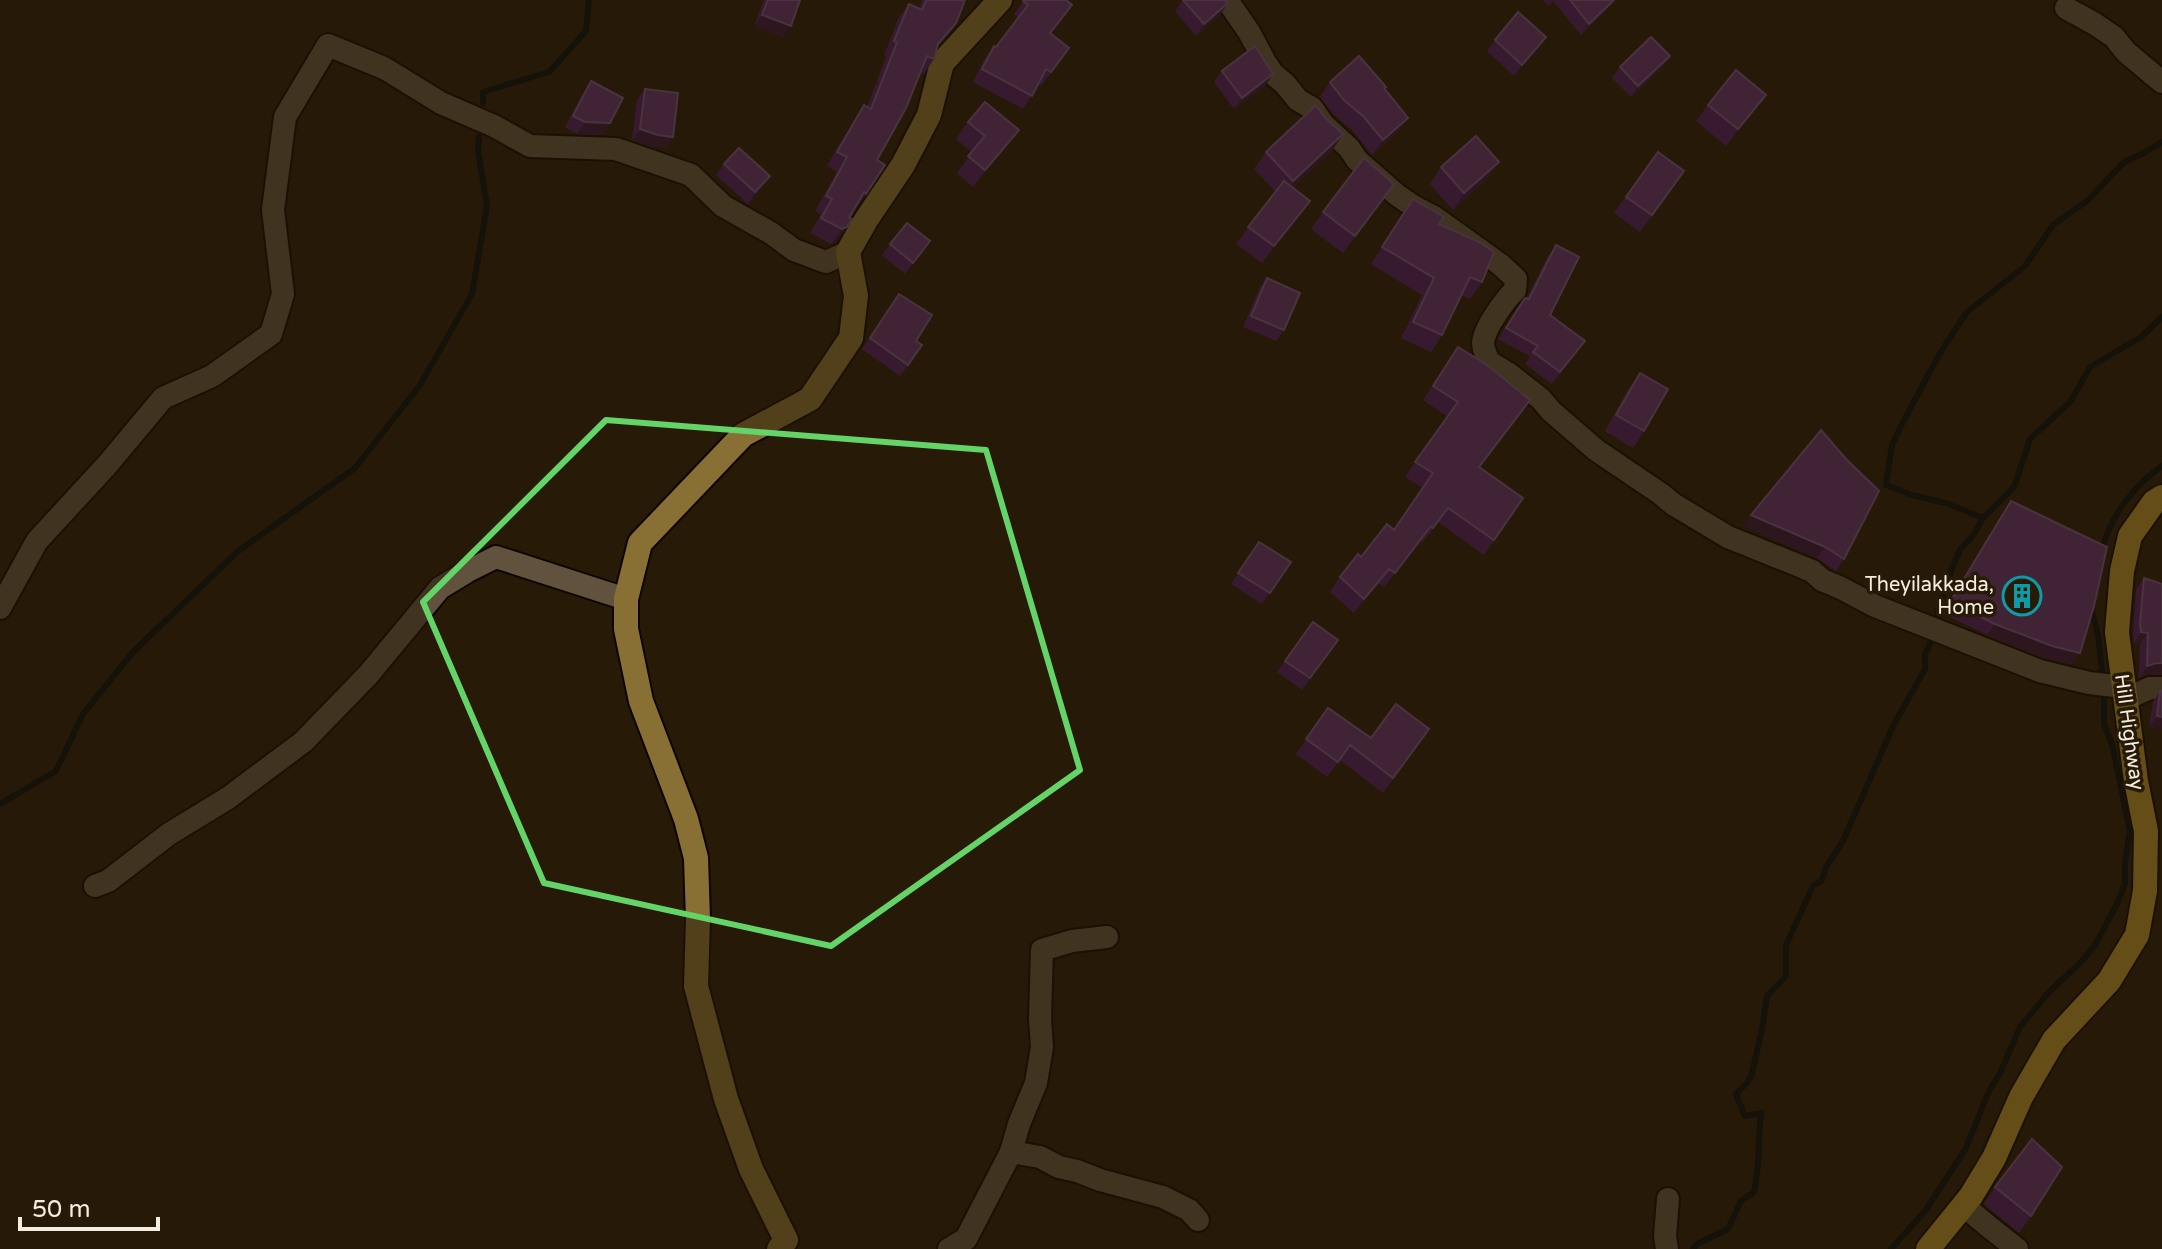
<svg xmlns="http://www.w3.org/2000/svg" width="2162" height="1249" viewBox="0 0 2162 1249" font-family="'Varela Round',sans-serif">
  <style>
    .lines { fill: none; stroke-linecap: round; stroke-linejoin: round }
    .stream { stroke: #000a0d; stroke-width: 6 }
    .street-casing { stroke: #0f0500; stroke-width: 26 }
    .secondary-casing { stroke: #0f0500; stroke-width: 28 }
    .primary-casing { stroke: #0f0500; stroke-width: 28 }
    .street { stroke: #61523e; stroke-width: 22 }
    .secondary { stroke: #886f34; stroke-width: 24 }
    .primary { stroke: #b08c2a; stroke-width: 24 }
    .wall { fill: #4e1c63 }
    .shaded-wall { fill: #371238 }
    .building { fill: #603270; stroke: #775082; stroke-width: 2 }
    .marked { fill: none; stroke: #64d468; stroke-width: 6; stroke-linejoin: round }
    .labels { text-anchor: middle; stroke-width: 7; stroke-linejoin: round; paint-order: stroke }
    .poi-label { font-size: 20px; fill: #f6ede1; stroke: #271a07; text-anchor: end }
    .street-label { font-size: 20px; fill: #f6ede1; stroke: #271a07 }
  </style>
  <rect width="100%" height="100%" fill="#271a07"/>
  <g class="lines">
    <g class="stream">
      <path d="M483,103V92L549,72L586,31L589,0"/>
      <path d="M1983,518L2014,487L2030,439L2071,401L2090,367L2141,337L2162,317"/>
      <path d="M2102,550C2110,517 2134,485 2162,466"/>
      <path d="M2091,608L2098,635L2103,679"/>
      <path d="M1937,623L1938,610L1952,568L1960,550L1974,534L1983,518L1946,503L1912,495L1886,485L1892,445L1903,422L1940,353L1967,312L2025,266L2053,225L2087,201L2124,162L2142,154L2162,142"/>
      <path d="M0,804L56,771L83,714L133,652L237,552L355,468L420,385L472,294L487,206L478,150L479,137"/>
      <path d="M1693,1249L1697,1244L1728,1229L1741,1201L1754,1192C1760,1165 1758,1140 1761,1113L1745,1116L1736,1094L1748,1082L1752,1073L1762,1029L1767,996L1786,976V945L1797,921L1813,886L1822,880L1826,867L1843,841L1894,724L1925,669V655L1931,641"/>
      <path d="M1891,1249L1926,1210L1966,1148L1989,1091L2001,1071L2020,1027L2049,992L2082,961L2095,945L2117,904L2125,883V863L2130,831L2112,744L2104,724V690"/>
    </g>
    <g class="street-casing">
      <g id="street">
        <path d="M1227,0L1249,32L1265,62L1273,74L1285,84L1298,100L1312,108L1323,124L1349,148L1357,160L1397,195L1413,206L1434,217L1501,265L1516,279L1515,290C1505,300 1484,328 1483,343C1483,349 1487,357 1489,362L1509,374L1541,399L1551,411L1596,450L1661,494L1673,504L1728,537L1812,571L1822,580L1841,588L1875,606L2040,671L2089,683L2124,687"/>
        <path d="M2066,8L2095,24L2114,37L2126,52L2162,82"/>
        <path d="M0,608L37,541L107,465L163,398L212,376L271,334L283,294L273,210L285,117L328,45L384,68L441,103L494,126L530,146L616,149L691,175L723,206L771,233L794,250L826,262L848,252"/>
        <path d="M2126,699L2150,688H2162"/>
        <path d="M95,886L108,881L169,834L228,798L303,742L368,675L440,588L468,571L496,557L626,599"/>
        <path d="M1011,1152L1040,1157L1059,1167L1077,1171L1100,1180L1163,1197L1189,1210L1198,1220"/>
        <path d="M1964,1205C1981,1222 1999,1234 2017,1249"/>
        <path d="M949,1249L966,1239L1011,1152L1019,1124L1036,1083L1042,1047L1040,1019L1042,950L1072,941L1107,937"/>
        <path d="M1667,1249L1665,1236L1668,1199"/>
      </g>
    </g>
    <g class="secondary-casing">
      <path id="secondary" d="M779,1249L786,1240L751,1169L726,1099L696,986L698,919L696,858L686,819L641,701L626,629V599L640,543L743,435L810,399L851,338L856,296L848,252L866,220L903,165L929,115L942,63L1000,0"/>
    </g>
    <g class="primary-casing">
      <path id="primary" d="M1928,1249L1971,1196L1994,1158L2021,1097L2054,1040L2109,981L2137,935L2145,891L2146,831L2136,781L2117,632L2122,571L2130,536L2154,502L2162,497"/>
    </g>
    <use href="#street" class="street"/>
    <use href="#secondary" class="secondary"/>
    <use href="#primary" class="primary"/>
  </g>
  <g class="wall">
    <path d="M764,0H800L783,37L754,26Z"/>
    <path d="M922,0H965L956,23L937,47L934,59L924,74L920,72L877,160L885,165L856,208H855L836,242L831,244L810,233L821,214L815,211L837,172L827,166L854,120L864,105L867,107L886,57L884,56L898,19L909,4L919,8Z"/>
    <path d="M1024,0L1063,18L1051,34L1060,61L1041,86L1039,83L1023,109L973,82L984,60L994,46L996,47L1018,18L1014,14Z"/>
    <path d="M1183,0H1225L1228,3L1220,15L1196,36L1175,11Z"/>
    <path d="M1543,0H1614L1606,11L1581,35L1553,1L1549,6Z"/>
    <path d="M1546,37L1514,76L1487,51L1495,40Z"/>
    <path d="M1670,56L1662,68L1631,97L1612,78L1620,67Z"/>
    <path d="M1222,71L1265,86L1234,109L1214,82Z"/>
    <path d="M591,81L610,123L603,135L577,134L565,127L583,93Z"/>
    <path d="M1330,82L1384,89L1398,132L1372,155L1353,131L1334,115L1320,97Z"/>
    <path d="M645,89L673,137L665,148L650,146L632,140L637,100Z"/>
    <path d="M1766,95L1726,146L1696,121L1708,105Z"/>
    <path d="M968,122L1007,146L973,187L957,173L972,152L956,139Z"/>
    <path d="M1332,151L1292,188L1298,218L1262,263L1236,244L1276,192L1254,169L1266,152Z"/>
    <path d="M1658,152L1684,171L1640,232L1614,213Z"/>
    <path d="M1499,162L1487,179L1453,210L1430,184L1441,167Z"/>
    <path d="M724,164L762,188L748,204L716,175Z"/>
    <path d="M1394,184L1343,253L1311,229L1323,212Z"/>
    <path d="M1413,199L1439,224L1482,282L1470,299L1461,295L1442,335L1431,352L1401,338L1422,295L1371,264Z"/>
    <path d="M930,241L905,274L882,255L890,244Z"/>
    <path d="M1556,245L1550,315L1585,341L1552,384L1525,364L1530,356L1498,339L1517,309L1525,298H1527L1548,256Z"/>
    <path d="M1267,278L1284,330L1276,341L1243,327L1259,289Z"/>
    <path d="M899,294L916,341L922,345L900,376L862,349Z"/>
    <path d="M1458,347L1520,414L1479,467L1523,498L1484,555L1438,522L1423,542L1421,541L1384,587L1379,583L1354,613L1330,592L1340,577L1394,530L1423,488L1405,477L1447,416L1423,400Z"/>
    <path d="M1640,373L1644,431L1633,448L1605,431L1628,390Z"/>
    <path d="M1846,459L1844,559L1836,571L1817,558L1743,526Z"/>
    <path d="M2011,501L2072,664L2044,658L1987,635L1942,613Z"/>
    <path d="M1259,542L1291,562L1262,604L1231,584Z"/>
    <path d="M2144,578L2162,584V674H2149L2139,678L2140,644L2134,643L2133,635L2136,590Z"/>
    <path d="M1313,622L1338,640L1302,690L1277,672Z"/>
    <path d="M2160,691H2162V729L2149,727L2153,702Z"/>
    <path d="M1328,708L1371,738L1429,729L1383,793L1340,760L1327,777L1296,754Z"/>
    <path d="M1995,1187L2031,1216L2019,1233L1984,1204Z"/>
  </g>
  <g class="shaded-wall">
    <path d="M1614,0L1606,11L1581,35L1589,24Z"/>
    <path d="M1228,3L1220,15L1196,36L1204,24Z"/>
    <path d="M762,15L791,26L783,37L754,26Z"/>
    <path d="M1546,37L1538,49L1514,76L1522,65Z"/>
    <path d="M1670,56L1662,68L1631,97L1638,86Z"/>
    <path d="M1273,74L1265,86L1234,109L1242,98Z"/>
    <path d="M1766,95L1754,111L1726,146L1738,129Z"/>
    <path d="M1408,118L1398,132L1372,155L1383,140Z"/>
    <path d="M585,122L610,123L603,135L577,134Z"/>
    <path d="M640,129L673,137L665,148L650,146L632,140Z"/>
    <path d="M1019,130L1007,146L973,187L985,170Z"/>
    <path d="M1343,134L1332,151L1281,198L1293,181Z"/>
    <path d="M1499,162L1487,179L1453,210L1464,193Z"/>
    <path d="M770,176L762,188L748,204L755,192Z"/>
    <path d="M1310,201L1298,218L1262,263L1274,246Z"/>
    <path d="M847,227L836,242L831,244L842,229Z"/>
    <path d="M1751,515L1825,547L1817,558L1743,526Z"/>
    <path d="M1431,526L1421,541L1384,587L1395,573Z"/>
    <path d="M1389,569L1379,583L1354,613L1364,599Z"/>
    <path d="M1995,624L2080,653L2072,664L2044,658L1987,635Z"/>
    <path d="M2141,632L2148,633L2140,644L2134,643Z"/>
    <path d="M2157,663H2162V674H2149L2139,678L2147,666Z"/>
    <path d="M2157,716L2162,717V729L2149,727Z"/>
  </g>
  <g class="building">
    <path d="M768,0H800L791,26L762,15Z"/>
    <path d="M926,0H965L956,23L938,44L934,59L927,56L906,108L877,160L885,165L866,194L864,192L849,218L852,219L847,227L842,229L821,218L832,199L826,196L847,157L837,152L864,105L871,109L897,42L894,41L909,4L922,10Z"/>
    <path d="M1024,0H1066L1072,5L1050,33L1069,48L1051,72L1046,69L1032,96L982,69L994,46L996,47L1028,5L1023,1Z"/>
    <path d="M1183,0H1225L1228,3L1204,24Z"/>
    <path d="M1570,0H1614L1589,24Z"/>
    <path d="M1518,12L1546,37L1522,65L1495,40Z"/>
    <path d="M1651,37L1670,56L1638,86L1620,67Z"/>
    <path d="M1255,46L1273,74L1242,98L1222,71Z"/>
    <path d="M1359,56L1386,87L1384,88L1408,118L1383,140L1363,116L1344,100L1330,82Z"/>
    <path d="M1736,70L1766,95L1738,129L1708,105Z"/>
    <path d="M591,81L623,98L610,123L585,122L573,116Z"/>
    <path d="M645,89L678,93L673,137L658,135L640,129Z"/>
    <path d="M985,102L1019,130L985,170L968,156L985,136L968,122Z"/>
    <path d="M1316,105L1325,118L1343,134L1293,181L1266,152Z"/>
    <path d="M1476,136L1499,162L1464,193L1441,167Z"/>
    <path d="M739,148L770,176L755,192L724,164Z"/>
    <path d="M1658,152L1684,171L1652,215L1626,197Z"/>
    <path d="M1364,158L1394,184L1355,236L1323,212Z"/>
    <path d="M1284,181L1310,201L1274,246L1248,227Z"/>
    <path d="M1413,199L1444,217L1439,224L1481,243L1494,252L1482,282L1470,277L1442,335L1413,322L1434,278L1382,247Z"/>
    <path d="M907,223L930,241L913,263L890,244Z"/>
    <path d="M1556,245L1579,257L1550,315L1585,341L1560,372L1533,352L1538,346L1506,328L1525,298L1529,299Z"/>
    <path d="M1267,278L1300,293L1284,330L1251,316Z"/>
    <path d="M899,294L932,315L916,341L922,345L908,365L870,338Z"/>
    <path d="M1458,347L1487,365L1530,400L1479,467L1523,498L1494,540L1448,508L1433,528L1431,526L1395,573L1389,569L1364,599L1340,577L1358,554L1361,557L1387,524L1394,530L1433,473L1415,462L1458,402L1433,386Z"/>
    <path d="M1640,373L1668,389L1644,431L1616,415Z"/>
    <path d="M1821,430L1846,459L1879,491L1844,559L1825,547L1751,515Z"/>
    <path d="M2011,501L2107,547L2094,606L2080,653L2052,646L1995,624L1950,602Z"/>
    <path d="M1259,542L1291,562L1270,593L1238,573Z"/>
    <path d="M2144,578L2162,584V663H2157L2147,666L2148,633L2141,632L2140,624Z"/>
    <path d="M1313,622L1338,640L1310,678L1285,661Z"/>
    <path d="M2160,691H2162V717L2157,716Z"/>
    <path d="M1396,704L1429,729L1393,778L1350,745L1338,762L1306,739L1328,708L1371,738Z"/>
    <path d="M2032,1139L2062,1167L2031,1216L1995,1187Z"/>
  </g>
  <path d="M0 0H2162V1249H0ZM606,420L986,450L1080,770L831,946L544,883L423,602Z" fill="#271a07" fill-opacity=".55" fill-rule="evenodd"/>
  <path class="marked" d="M606,420L986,450L1080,770L831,946L544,883L423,602Z"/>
  <defs>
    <g id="building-ring" transform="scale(2)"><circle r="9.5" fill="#271a07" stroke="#0f9aa8" stroke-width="1.5"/><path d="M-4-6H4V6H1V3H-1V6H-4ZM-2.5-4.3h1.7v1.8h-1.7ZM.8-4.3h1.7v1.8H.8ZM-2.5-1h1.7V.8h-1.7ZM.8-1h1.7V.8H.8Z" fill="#0f9aa8"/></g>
  </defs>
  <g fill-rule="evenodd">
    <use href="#building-ring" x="2022" y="596"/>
  </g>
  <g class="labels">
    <g class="poi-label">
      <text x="1994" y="591">Theyilakkada,<tspan x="1994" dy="23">Home</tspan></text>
    </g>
    <g class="street-label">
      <text transform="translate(2130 732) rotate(82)" y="7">Hill Highway</text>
    </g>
  </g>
  <path d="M20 1217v12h138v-12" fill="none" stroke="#f6ede1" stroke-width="4"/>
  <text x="32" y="1217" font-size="24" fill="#f6ede1" stroke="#271a07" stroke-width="6" paint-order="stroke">50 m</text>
</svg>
